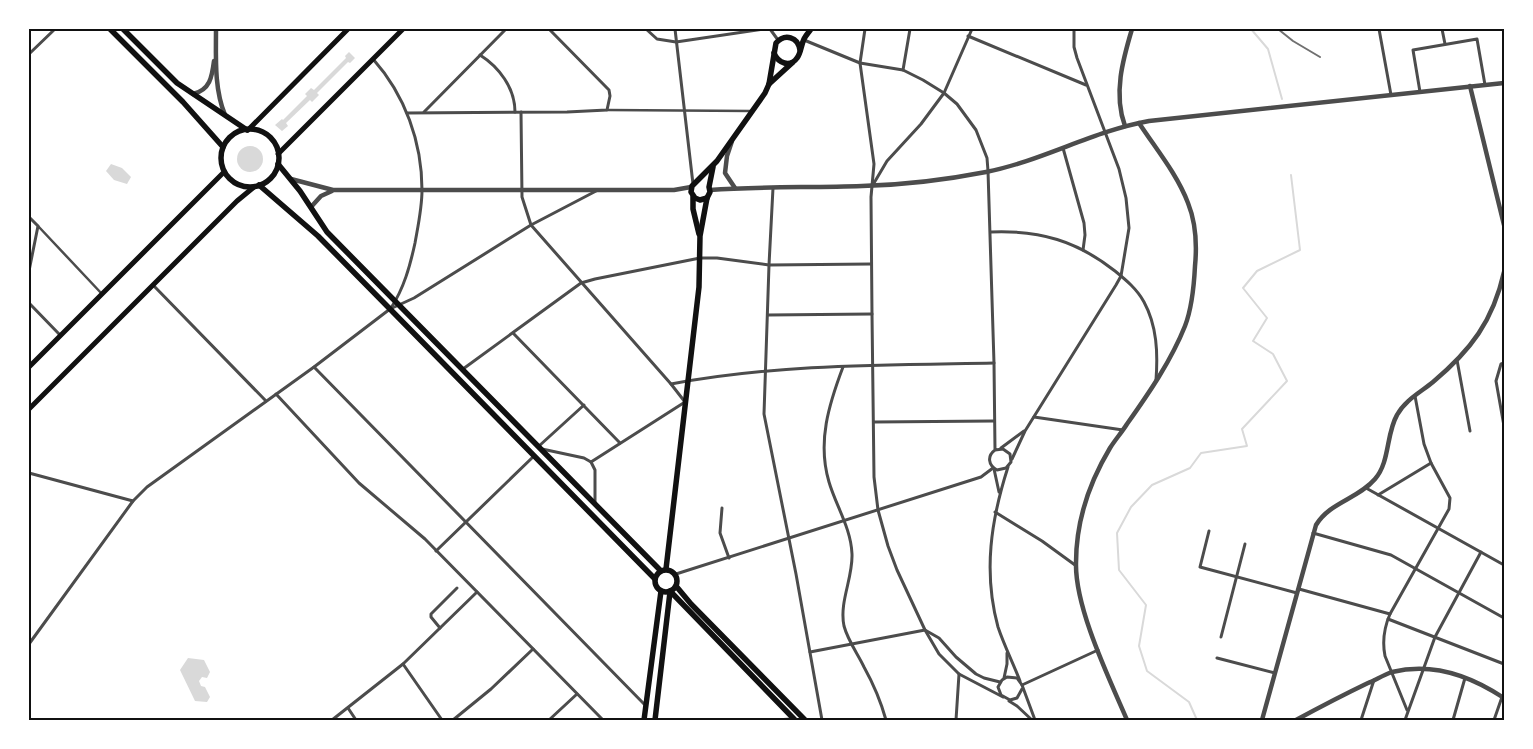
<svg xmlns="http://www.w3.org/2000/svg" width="1533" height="749" viewBox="0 0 1533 749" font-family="'Sofia Sans Condensed',sans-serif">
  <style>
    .water { fill: #d9d9d9 }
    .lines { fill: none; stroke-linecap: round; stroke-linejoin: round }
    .stream { stroke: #d9d9d9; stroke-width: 2 }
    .pedestrian { stroke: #4c4c4c; stroke-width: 2.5 }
    .minor { stroke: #4c4c4c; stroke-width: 3 }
    .tertiary { stroke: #4c4c4c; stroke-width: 4.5 }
    .secondary { stroke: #111; stroke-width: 5 }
    .primary { stroke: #111; stroke-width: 5.5 }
    .rail { stroke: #707070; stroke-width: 2 }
    .neatline { fill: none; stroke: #111; stroke-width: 2 }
  </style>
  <rect width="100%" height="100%" fill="#fff"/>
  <g class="water">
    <path d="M349,52L355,58L350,63L348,62L317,93L319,95L312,102L310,100L286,123L288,126L282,131L275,125L282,119L283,120L307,96L305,94L311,88L314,90L346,58L345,56Z"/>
    <circle cx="250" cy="159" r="13"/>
    <path d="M111,164L122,168L131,177L127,184L114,180L106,171Z"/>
    <path d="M188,658L204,660L210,672L207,678L202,677L199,681L201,686L205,687L210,697L207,702L195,701L180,670Z"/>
  </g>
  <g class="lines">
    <g class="stream">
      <path d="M1251,29L1268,49L1282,99"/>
      <path d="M1197,720L1189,702L1147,671L1139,646L1146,605L1119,570L1117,533L1131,507L1152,485L1190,468L1201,453L1247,446L1242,429L1287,381L1273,354L1253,341L1267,318L1243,288L1257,271L1300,250L1291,175"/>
    </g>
    <g class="pedestrian">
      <path d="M607,110L750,111"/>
      <path d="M38,226L102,294"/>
    </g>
    <g class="minor">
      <path d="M646,29L657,39L676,42L764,29"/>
      <path d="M675,29L693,184"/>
      <path d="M770,29L778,40"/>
      <path d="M865,29L860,63L874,164L871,197L872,314L874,477L878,510L888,546L897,570L925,630L939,654L959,674L1003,697"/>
      <path d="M1379,29L1391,95"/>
      <path d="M1442,29L1445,44"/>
      <path d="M968,36L1086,85"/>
      <path d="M804,40L860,63L903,70L923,80L944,93L957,104L976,130L987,158L988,171L994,363L995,450C987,456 988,465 997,470L1006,468L1011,462L1010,454L1003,449L995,450"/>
      <path d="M29,54L55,29"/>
      <path d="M480,55C499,67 515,88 515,112"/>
      <path d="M373,59C405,95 422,142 422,190C422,208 418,226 415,243C410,266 404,288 391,308"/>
      <path d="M903,70L910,29"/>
      <path d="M1420,92L1413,50L1477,39L1485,85"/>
      <path d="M424,112L506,29"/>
      <path d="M521,112L522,197L531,225L671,384L685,402L591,462"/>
      <path d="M407,113L567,112L607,110L610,96L609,90L549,29"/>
      <path d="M1063,148L1084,223L1085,235L1083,250"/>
      <path d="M874,183L887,161L921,124L944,93L972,29"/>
      <path d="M773,188L769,265L764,414L796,574L822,720"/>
      <path d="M29,217L38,226L29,271"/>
      <path d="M991,232C1040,230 1077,241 1115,271C1126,280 1137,289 1144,302C1157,326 1158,353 1156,380"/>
      <path d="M153,285L266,401"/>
      <path d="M29,303L60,335"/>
      <path d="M768,315L872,314"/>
      <path d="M513,333L620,443"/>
      <path d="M1457,360L1470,431"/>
      <path d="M1504,363L1501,364L1496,381L1504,426"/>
      <path d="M314,367L646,706"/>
      <path d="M843,367C829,404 817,442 829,482C836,506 851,528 852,554C853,578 839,602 844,626C848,641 858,654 864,667C874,685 881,702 886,720"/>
      <path d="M463,369L581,283L595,279L700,258H717L769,265L871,264"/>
      <path d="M671,384C777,364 886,365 994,363"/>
      <path d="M276,394L359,483L425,539L603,720"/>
      <path d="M1034,417L1123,430"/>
      <path d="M874,422L994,421"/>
      <path d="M539,446L584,405"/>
      <path d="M1001,448L1024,431"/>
      <path d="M542,449L584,458L591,462L595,470V504"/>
      <path d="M1012,459L1025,431L1116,285L1121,276L1129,228L1126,198L1119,169L1077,58L1074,47V29"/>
      <path d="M1008,467C991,520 983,572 998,627C1004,645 1013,663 1020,681"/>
      <path d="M994,469L999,492"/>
      <path d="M29,473L133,501"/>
      <path d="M1366,488L1504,565"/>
      <path d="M1378,495L1431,463"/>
      <path d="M722,508L720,533L729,558"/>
      <path d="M995,512L1042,541L1075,565"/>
      <path d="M1209,531L1200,567L1297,593"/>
      <path d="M1313,533L1391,555L1504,618"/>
      <path d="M436,551L534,456"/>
      <path d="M676,574L981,477L993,468"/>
      <path d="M1299,589L1390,614"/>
      <path d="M1388,619L1504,664"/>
      <path d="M440,628L431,617V614L457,588"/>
      <path d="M1221,637L1245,544"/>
      <path d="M29,644L133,501L147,487L314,367L390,309L414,298L531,225L598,190"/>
      <path d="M810,652L925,630L939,638L956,657L976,674L984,678L1000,682"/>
      <path d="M1217,658L1275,673"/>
      <path d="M403,664L442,720"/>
      <path d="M1004,678L1007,664V653"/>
      <path d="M1022,685L1098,650"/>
      <path d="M1022,689L1017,698L1010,700L1001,695L998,687L1002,680L1007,677L1017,678L1022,685L1035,720"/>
      <path d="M1009,701L1017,706L1032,720"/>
      <path d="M348,708L356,720"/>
      <path d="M1407,710L1385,656C1382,641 1384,628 1390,614L1449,509L1450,498L1431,463L1424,444L1415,396"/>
      <path d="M332,720L403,664L477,592"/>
      <path d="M453,720L491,689L533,649"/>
      <path d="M549,720L577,694"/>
      <path d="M775,720L792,719"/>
      <path d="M956,720L959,674"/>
      <path d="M1361,720L1374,680"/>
      <path d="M1405,720L1435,637L1481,552"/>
      <path d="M1453,720L1465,678"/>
      <path d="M1494,720L1502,697"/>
    </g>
    <g class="tertiary">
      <path d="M216,29C216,57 214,89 225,115"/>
      <path d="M1470,86L1504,225"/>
      <path d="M193,94C210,90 212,77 214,61"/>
      <path d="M1125,126C1113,94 1123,59 1132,29"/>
      <path d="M732,141L727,156L725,173L735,188"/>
      <path d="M291,179L333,190H674L691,187"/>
      <path d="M710,190C760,186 811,188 862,186C903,185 945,180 986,172C1042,161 1093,131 1149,121L1504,83"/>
      <path d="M311,207L321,196L332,191"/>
      <path d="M1127,720C1109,678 1075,608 1076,563C1076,522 1089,483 1110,448C1115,440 1122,432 1127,424C1149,393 1171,361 1185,326C1192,308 1194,286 1195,266C1197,245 1196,223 1188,203C1177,174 1156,149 1139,123"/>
      <path d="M1262,720L1316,525C1330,502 1358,499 1375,479C1390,462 1386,434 1397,415C1405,400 1421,392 1433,382C1471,350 1493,321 1504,272"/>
      <path d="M1296,720C1320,707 1343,695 1368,683C1375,680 1384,675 1392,672C1432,662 1471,676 1504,698"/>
    </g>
    <g class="secondary">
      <path d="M248,130L348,29"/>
      <path d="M278,154L403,29"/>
      <path d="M29,367L224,172"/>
      <path d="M29,409L237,201L254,187"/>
    </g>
    <g class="primary">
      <path d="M110,29L183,102L223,147"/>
      <path d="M123,29L177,83L247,130"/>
      <path d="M774,53C778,63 790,68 797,58C801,53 801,45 804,39C806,35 809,32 811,29"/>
      <path d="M769,84L792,63"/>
      <circle cx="250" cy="158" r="29"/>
      <path d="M278,164L300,191L327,232L661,571"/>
      <path d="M259,185L318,236L390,309L655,579"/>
      <path d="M693,197V209L699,234"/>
      <path d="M707,198L700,200L695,198L691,192L692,186L717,161L765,93L769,84L776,43C785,33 798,37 800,50"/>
      <path d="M666,569L699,287L700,236L707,198L710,192L709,187L713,167"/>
      <circle cx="666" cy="581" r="11"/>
      <path d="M676,586L691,604L805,720"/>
      <path d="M670,591L795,720"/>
      <path d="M644,720L661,591"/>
      <path d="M655,720L670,592"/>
    </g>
    <path class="rail" d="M1278,29L1293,41L1320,57"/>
  </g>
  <rect width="1533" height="749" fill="none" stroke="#ffffff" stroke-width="60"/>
  <rect x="30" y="30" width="1473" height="689" class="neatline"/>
</svg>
